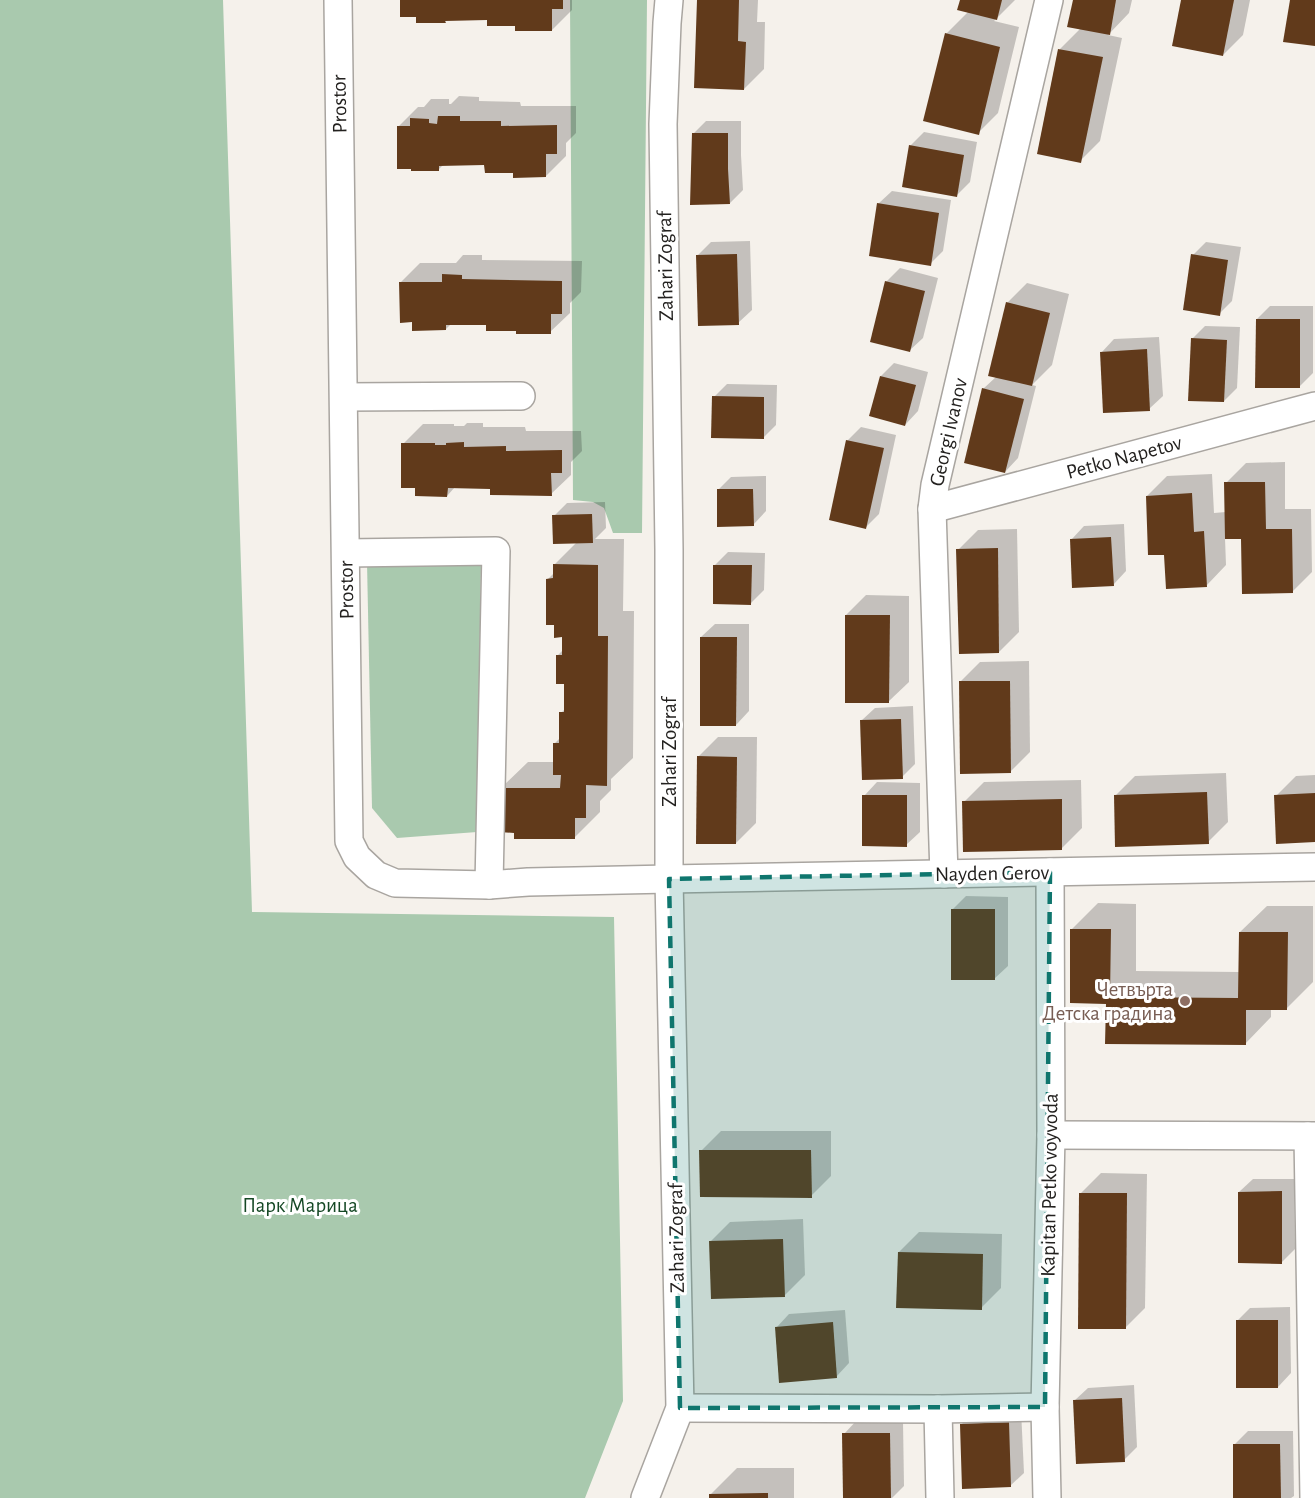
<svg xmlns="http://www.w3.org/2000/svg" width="1315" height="1498" viewBox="0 0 1315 1498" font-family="'Alegreya Sans',sans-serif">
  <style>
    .green { fill: #a9c9ae }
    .shadow { fill: #0003 }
    .building { fill: #613a1b }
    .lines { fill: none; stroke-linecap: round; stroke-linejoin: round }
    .minor-casing { stroke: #a9a5a0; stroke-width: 30 }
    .minor { stroke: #fff; stroke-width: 27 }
    .marked { fill: #0f766e; fill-opacity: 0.2; stroke: #0f766e; stroke-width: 4.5; stroke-dasharray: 12 8; stroke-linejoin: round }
    .education-dot { fill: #8d6e63; stroke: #fff; stroke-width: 2 }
    .labels { text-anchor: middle; stroke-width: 6; stroke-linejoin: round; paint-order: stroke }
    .street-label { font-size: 21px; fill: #23211f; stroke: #fff }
    .education-label { font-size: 21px; fill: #785e54; stroke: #fff; text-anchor: end }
    .park-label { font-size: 21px; fill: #154825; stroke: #fff }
  </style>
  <rect width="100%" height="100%" fill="#f5f1eb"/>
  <g class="green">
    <path d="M0,0H223L252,912L614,917L623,1401L585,1498H0Z"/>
    <path d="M570,0H647L642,533H613L604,508L593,502L573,500Z"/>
    <path d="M367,562L481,563L477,832L397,838L372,808Z"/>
  </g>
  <g class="shadow">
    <path d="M402,0H572V10L552,30L516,25L489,19H448L445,22L417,16Z"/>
    <path d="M699,0H758L757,22H765L764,69L744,89Z"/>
    <path d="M961,0H1015L994,21L1019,27L998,113L978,133L946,34L968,12Z"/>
    <path d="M1074,0H1132L1129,13L1108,35L1122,38L1100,141L1080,161L1060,49L1081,28Z"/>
    <path d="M1182,0H1250L1243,35L1223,55Z"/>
    <path d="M459,96L479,97V101L520,102L521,106H576V133L566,143V156L546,176L514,172L486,163L444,164L438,170L398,127L418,107H424L431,99H449V104H451Z"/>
    <path d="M706,121H741V155L743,190L730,203L693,134Z"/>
    <path d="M924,132L977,142L970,182L957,195L910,146Z"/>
    <path d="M892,191L951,200L943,251L930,264L878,204Z"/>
    <path d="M750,241L752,310L738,323L698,255L711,242Z"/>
    <path d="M1206,242L1241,247L1232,301L1219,314L1193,255Z"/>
    <path d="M463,255H482V260L582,261L581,292L570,303V313L550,332L517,329L487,323L451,324L446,329L413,321L400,283L420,263H456Z"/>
    <path d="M900,268L938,278L923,338L909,351L886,282Z"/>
    <path d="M1027,283L1069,294L1052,365L1032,385L1036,386L1018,458L1005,472L983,389L997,376L1007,303Z"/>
    <path d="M1270,306H1313V373L1300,386L1257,319Z"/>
    <path d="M1205,326L1240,327L1237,388L1224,401L1192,339Z"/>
    <path d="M1159,337L1163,396L1149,409L1101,353L1114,339Z"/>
    <path d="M894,363L928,372L918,411L905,425L881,376Z"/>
    <path d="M727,384L777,385L776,425L763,438L714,397Z"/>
    <path d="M467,423H483V427H525L526,431H581L582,451L571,462V475L551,494L491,488L455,487L447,496L416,486L403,444L423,424H454V426H464Z"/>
    <path d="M861,427L896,435L879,514L866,527L847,441Z"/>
    <path d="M1285,462V509H1311L1312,572L1292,592L1242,538H1225L1226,565L1207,585L1165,553L1147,496L1167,476L1212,474L1214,513L1226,512V483L1246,463Z"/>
    <path d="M766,476V511L753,525L718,490L731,477Z"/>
    <path d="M605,502L606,528L595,539H624L623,611H634L633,758L611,779V790L600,801V812L574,838L515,831L501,788L528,762H555V743L560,738L561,713L566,708V682L557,656L563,650V636L555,624L548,579L554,573V565L578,541L554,516L567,503Z"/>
    <path d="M1124,524L1126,571L1113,585L1071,540L1084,526Z"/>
    <path d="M1017,529L1019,632L999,652L958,550L978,530Z"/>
    <path d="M728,552L765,553L764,590L751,603L715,565Z"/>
    <path d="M866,595L909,596V682L889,701L846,615Z"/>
    <path d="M715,624H749V711L736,725L701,637Z"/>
    <path d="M1029,661L1030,752L1010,772L960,682L980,662Z"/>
    <path d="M913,706L915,764L902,777L861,721L875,708Z"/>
    <path d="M718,737H757L756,823L736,843L698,757Z"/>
    <path d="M1226,773L1228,822L1208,842L1115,796L1135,776Z"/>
    <path d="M1315,775V840L1276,796L1296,776Z"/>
    <path d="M1081,780L1082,828L1062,848L964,802L984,782Z"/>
    <path d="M877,782L920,783V832L906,845L864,796Z"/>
    <path d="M966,896L1008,897V966L994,979L953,909Z"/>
    <path d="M1098,903L1136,904V971L1240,972V932L1267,906H1313V982L1287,1008H1271V1017L1245,1044L1107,1002L1071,930Z"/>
    <path d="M721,1131H831V1176L811,1196L701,1151Z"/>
    <path d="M1101,1173L1147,1174L1145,1308L1125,1328L1081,1193Z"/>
    <path d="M1253,1179H1294L1295,1249L1282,1262L1239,1192Z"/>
    <path d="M803,1219L805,1275L785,1295L710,1242L730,1222Z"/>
    <path d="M919,1232L1002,1234L1001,1288L981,1308L899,1252Z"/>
    <path d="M1290,1307L1291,1373L1278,1387L1237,1321L1250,1308Z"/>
    <path d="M845,1310L849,1363L836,1377L776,1328L789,1314Z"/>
    <path d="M1134,1385L1137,1447L1124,1460L1074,1401L1088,1388Z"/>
    <path d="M1021,1410L1024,1473L1010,1486L961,1425L974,1411Z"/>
    <path d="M857,1420L903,1421L904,1486L892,1498H845L844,1434Z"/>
    <path d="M1248,1431H1293L1294,1496L1291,1498H1235V1444Z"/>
    <path d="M737,1468H794V1498H711V1494Z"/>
  </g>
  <g class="building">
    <path d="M400,0H563V9H552V31H515V26H487V20L445,21L446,23H416V17H400Z"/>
    <path d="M697,0H739L738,41L746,42L744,90L694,88Z"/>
    <path d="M960,0H1002L997,20L957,10Z"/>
    <path d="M1073,0H1116L1110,35L1067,27Z"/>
    <path d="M1181,0H1234L1223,56L1172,46Z"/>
    <path d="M1290,0H1315V46L1283,42Z"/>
    <path d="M945,33L1000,47L979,135L923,121Z"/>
    <path d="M1058,49L1103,57L1081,163L1037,154Z"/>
    <path d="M438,116H460V121H501V126L557,125V154H546V177L513,178V173H485L484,165L439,166V171H411V169H397V126H410V118L429,119V123L437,124Z"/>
    <path d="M692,133H728V169L730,204L690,205Z"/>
    <path d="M909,145L964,155L957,197L902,187Z"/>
    <path d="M877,203L939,213L931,266L869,256Z"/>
    <path d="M737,254L739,325L698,326L696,255Z"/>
    <path d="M1191,254L1228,260L1220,316L1183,310Z"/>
    <path d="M442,274L462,275V279L562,281V314H551V334H516V331H486V325H446V330L412,331V322L400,323L399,282H442Z"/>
    <path d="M885,281L925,291L910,352L870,342Z"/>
    <path d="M1006,302L1050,313L1032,386L988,376Z"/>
    <path d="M1256,319H1300V388H1255Z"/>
    <path d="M1191,338L1227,340L1224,402L1188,401Z"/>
    <path d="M1147,349L1150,411L1103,413L1100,352Z"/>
    <path d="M880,376L916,385L905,426L869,416Z"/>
    <path d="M982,388L1024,399L1005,473L964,463Z"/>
    <path d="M712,396L764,397V439L711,438Z"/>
    <path d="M846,440L884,448L866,529L829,520Z"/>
    <path d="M464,442V447L506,446V451L562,450V473H551L552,496L490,495V489L448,488L447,497L415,496V488H401V443H435V445H446V443Z"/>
    <path d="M1224,482H1265L1266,529H1292L1293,593L1242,594L1241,539H1225Z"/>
    <path d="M717,489H753L754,526L717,527Z"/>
    <path d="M1192,493L1194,532L1204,531L1207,587L1166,589L1164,555H1148L1146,496Z"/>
    <path d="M592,514L593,543L553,544L552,515Z"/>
    <path d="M1111,537L1114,586L1072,588L1070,539Z"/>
    <path d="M998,548L999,653L959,654L956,549Z"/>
    <path d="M553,564L598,565V636H608L607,786L586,785V818H575V839H514V833L499,832L500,788H560L561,775H553V743H559V712H564V684H556V655H562V637L554,638V625H546V579L553,578Z"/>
    <path d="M713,565H752L751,605L713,604Z"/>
    <path d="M845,615H890L889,703H845Z"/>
    <path d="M700,637H737L736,726H700Z"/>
    <path d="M959,681H1010L1011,773L960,774Z"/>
    <path d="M901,719L903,779L862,780L860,720Z"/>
    <path d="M697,756L737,757L736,844H696Z"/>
    <path d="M1207,792L1209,844L1115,847L1114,795Z"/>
    <path d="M1315,793V842L1276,844L1274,795Z"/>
    <path d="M862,795H907V847L862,846Z"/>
    <path d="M1062,799V850L963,852L962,801Z"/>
    <rect x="951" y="909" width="44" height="71"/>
    <path d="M1070,929H1111L1110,997L1238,998L1239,932H1288L1287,1010H1246V1045L1105,1044L1106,1004L1070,1003Z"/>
    <path d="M699,1150H811L812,1198L700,1197Z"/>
    <path d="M1282,1191V1264L1238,1263V1192Z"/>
    <path d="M1079,1193H1127L1126,1329H1078Z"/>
    <path d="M783,1239L785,1297L711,1299L709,1241Z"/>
    <path d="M898,1252L983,1254L982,1310L896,1308Z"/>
    <rect x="1236" y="1320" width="42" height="68"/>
    <path d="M833,1322L837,1378L779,1383L775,1327Z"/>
    <path d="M1122,1398L1125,1462L1076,1464L1073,1400Z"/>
    <path d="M1009,1422L1011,1487L962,1489L960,1424Z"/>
    <path d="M842,1433H890L891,1498H843Z"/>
    <path d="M1233,1444H1280L1281,1498H1233Z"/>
    <path d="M768,1493V1498H709V1494Z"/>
  </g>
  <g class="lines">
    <g class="minor-casing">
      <g id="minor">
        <path d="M338,0L349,841L357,857L376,875L395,883L489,885L528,882L669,879L1315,867"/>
        <path d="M344,397L521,396"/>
        <path d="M932,509L1315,406"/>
        <path d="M346,553L496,551L489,885"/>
        <path d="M944,874L932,509L935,485L1049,0"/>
        <path d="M1051,1135L1315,1136"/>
        <path d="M1308,1136L1314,1498"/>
        <path d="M680,1408L938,1409L1045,1407"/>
        <path d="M938,1409L940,1498"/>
        <path d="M645,1498L680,1408L669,879V550L663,124L667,23L669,0"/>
        <path d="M1047,1498L1045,1407L1051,1135L1050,872"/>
      </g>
    </g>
    <use href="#minor" class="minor"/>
  </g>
  <path class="marked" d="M1050,872L1045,1407L680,1408L669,879Z"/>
  <circle class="education-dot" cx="1185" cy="1001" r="6"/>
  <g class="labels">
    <g class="street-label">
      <text transform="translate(339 104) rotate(-91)" y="7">Prostor</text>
      <text transform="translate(665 266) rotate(-91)" y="7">Zahari Zograf</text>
      <text transform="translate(948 432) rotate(-77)" y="7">Georgi Ivanov</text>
      <text transform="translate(1124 457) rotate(-15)" y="7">Petko Napetov</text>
      <text transform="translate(346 590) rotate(-91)" y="7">Prostor</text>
      <text transform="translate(669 752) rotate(-90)" y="7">Zahari Zograf</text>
      <text transform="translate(992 873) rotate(-1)" y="7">Nayden Gerov</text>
      <text transform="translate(1049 1185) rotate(-89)" y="7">Kapitan Petko voyvoda</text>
      <text transform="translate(676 1238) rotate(-91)" y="7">Zahari Zograf</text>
    </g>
    <g class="education-label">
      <text x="1173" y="996">Четвърта<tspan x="1173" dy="24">Детска градина</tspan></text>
    </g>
    <g class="park-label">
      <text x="300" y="1212">Парк Марица</text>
    </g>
  </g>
</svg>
